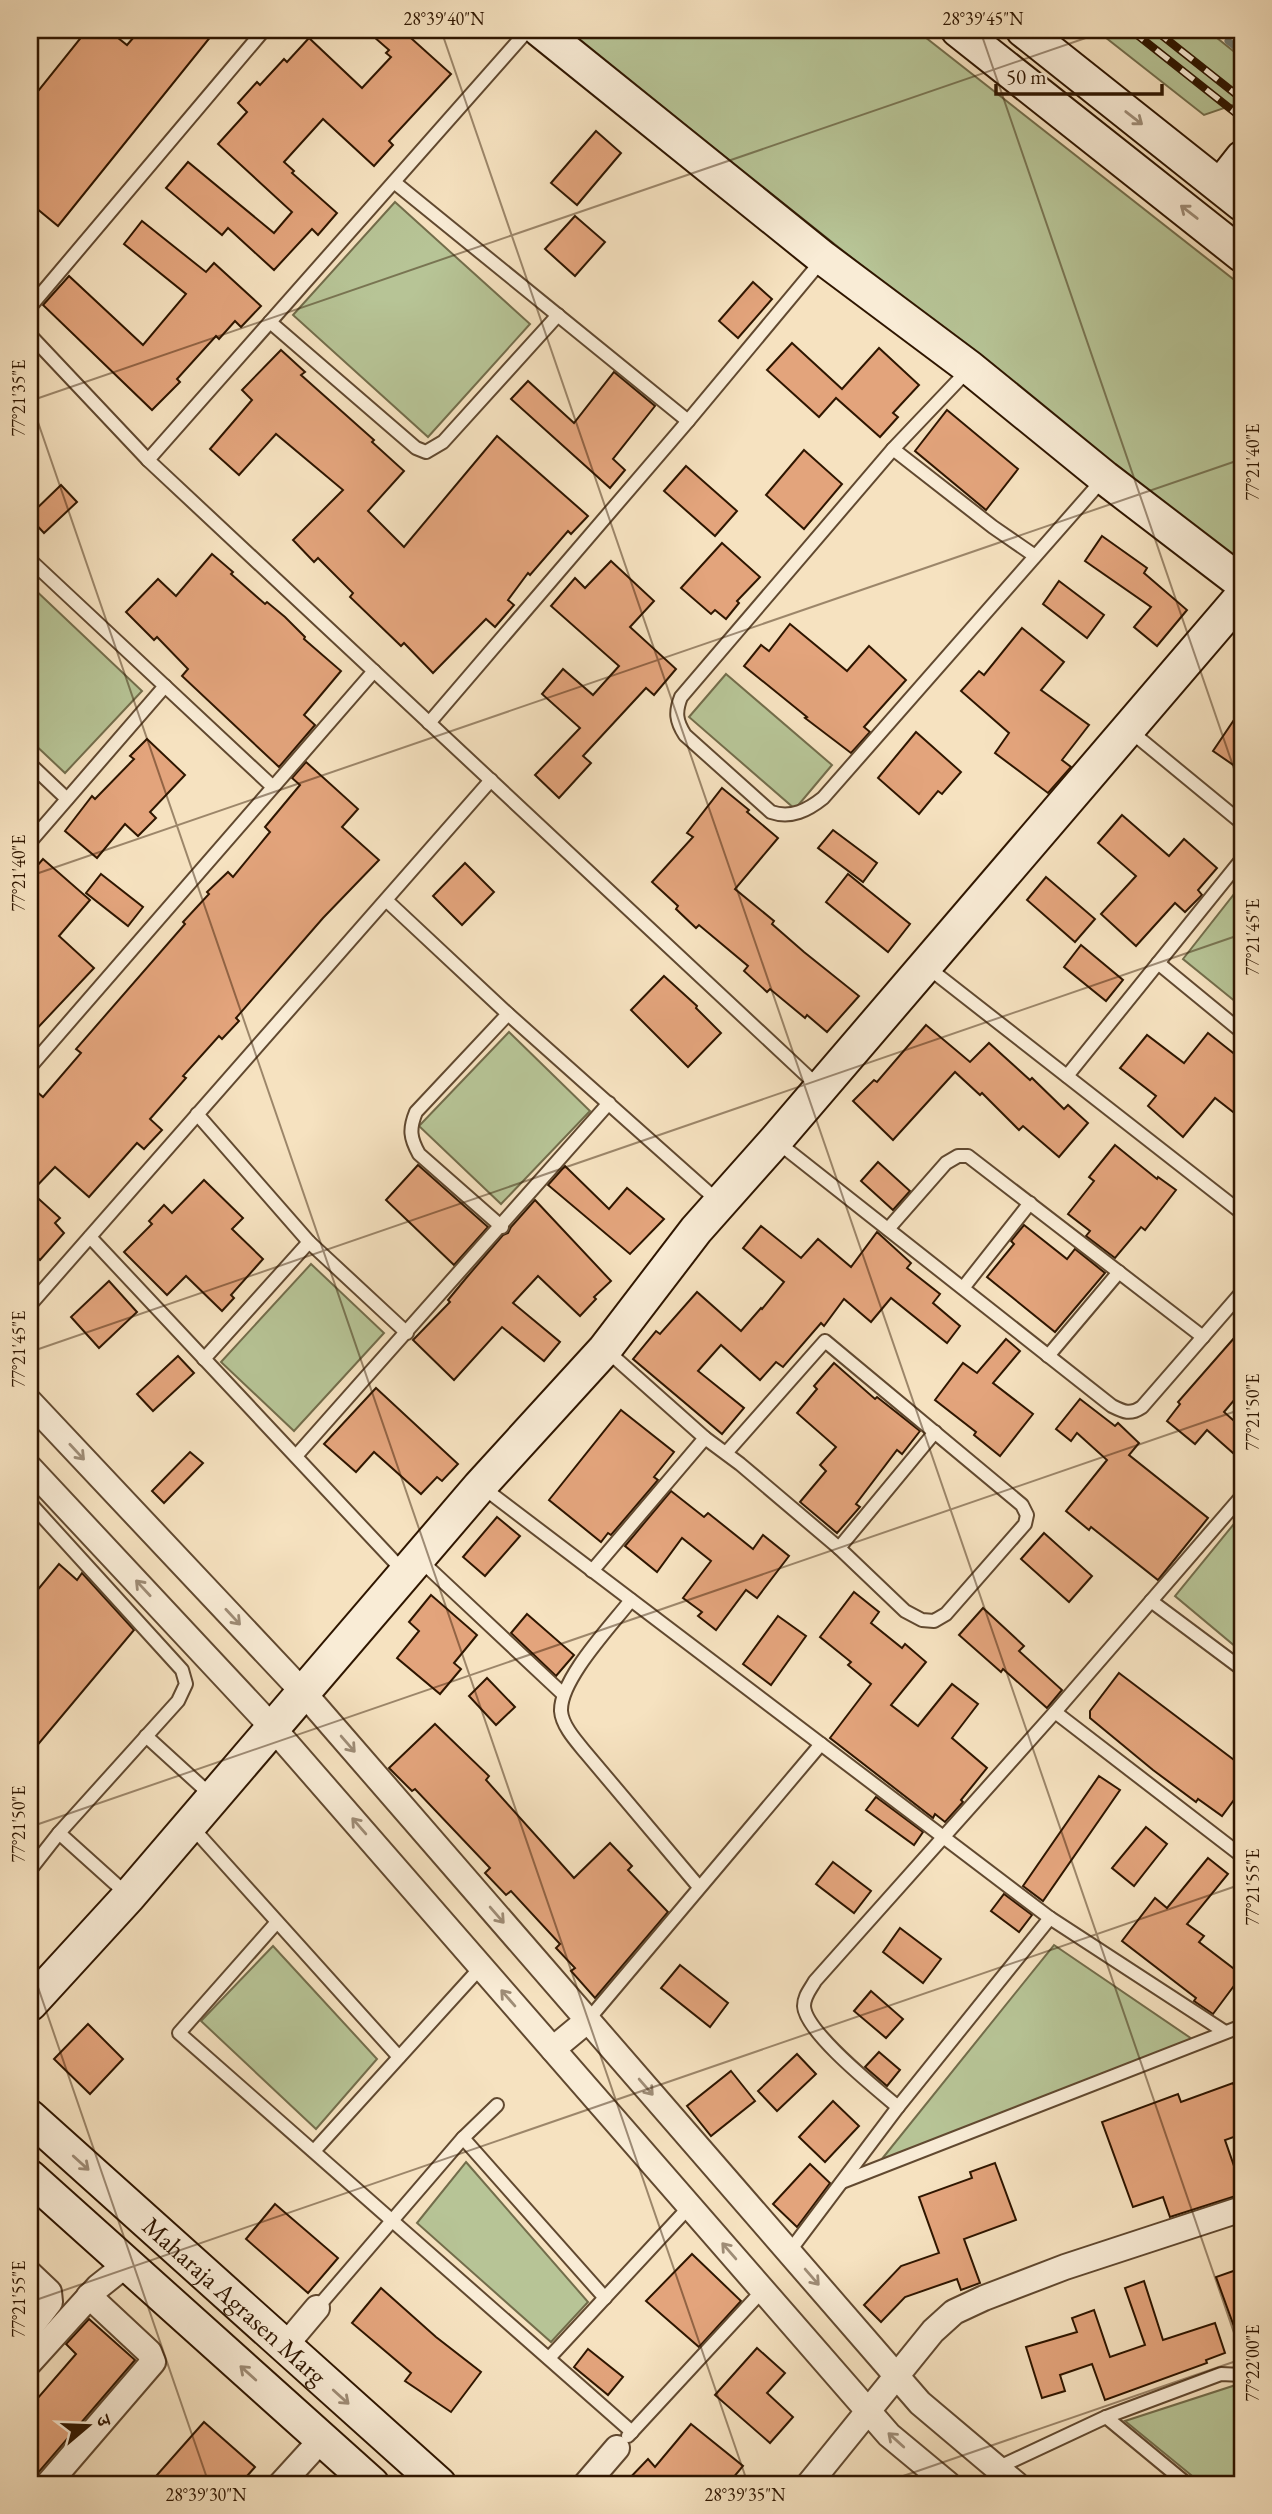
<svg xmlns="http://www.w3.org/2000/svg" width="1272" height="2514" viewBox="0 0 1272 2514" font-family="'EB Garamond','Noto Serif Devanagari',serif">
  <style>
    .green { fill: #b7c496; stroke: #736d4b; stroke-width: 2 }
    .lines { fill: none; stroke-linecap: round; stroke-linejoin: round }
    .stream { stroke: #727a70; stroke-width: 7 }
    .building { fill: #e3a47c; stroke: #2f1600; stroke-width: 2 }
    .lane-casing { stroke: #614930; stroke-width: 16 }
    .street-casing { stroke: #614930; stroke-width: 28 }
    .secondary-casing { stroke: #2f1600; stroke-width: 37 }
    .lane { stroke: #f9ecd6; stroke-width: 12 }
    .street { stroke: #f9ecd6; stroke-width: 24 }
    .secondary { stroke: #f9ecd6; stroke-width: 33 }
    .rail-casing { stroke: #2f1600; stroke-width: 8 }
    .rail { stroke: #f9ecd6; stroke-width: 5; stroke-dasharray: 16; stroke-linecap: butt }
    .oneway { stroke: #9e8c76 }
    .ticks { fill: none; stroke: #2f1600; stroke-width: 2; stroke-opacity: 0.45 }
    .labels { text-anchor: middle; stroke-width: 6; stroke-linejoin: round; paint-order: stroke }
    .street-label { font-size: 26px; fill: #2f1600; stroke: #f9ecd6 }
    .neatline { fill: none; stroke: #2f1600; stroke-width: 2.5 }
    .ticks-label { font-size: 18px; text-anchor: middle; fill: #2f1600 }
  </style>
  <rect width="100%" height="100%" fill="#f6e2c0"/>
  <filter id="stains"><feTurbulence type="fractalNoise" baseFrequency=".00286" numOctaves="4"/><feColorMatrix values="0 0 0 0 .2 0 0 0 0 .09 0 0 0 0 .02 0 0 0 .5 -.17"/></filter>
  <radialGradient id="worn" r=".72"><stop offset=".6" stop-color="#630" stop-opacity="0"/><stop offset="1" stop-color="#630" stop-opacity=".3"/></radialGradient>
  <g class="green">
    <path d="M566,30H916L1242,286V569Z"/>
    <path d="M1096,30H1207L1242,58V98L1236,104L1204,115Z"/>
    <path d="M395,202L530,324L428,437L293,315Z"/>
    <path d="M30,585L142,691L65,773L30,740Z"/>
    <path d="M726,674L832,765L795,809L689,717Z"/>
    <path d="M1242,884V1007L1183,959Z"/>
    <path d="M509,1032L590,1111L501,1204L419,1126Z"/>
    <path d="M311,1264L384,1333L294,1431L221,1362Z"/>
    <path d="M1242,1514V1652L1175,1596Z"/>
    <path d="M1054,1945L1195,2041L865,2180Z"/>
    <path d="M273,1946L377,2059L316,2129L201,2021Z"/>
    <path d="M466,2162L588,2302L551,2342L417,2223Z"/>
    <path d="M1242,2383V2484H1202L1125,2421Z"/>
  </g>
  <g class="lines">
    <path class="stream" d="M1228,41L1242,52"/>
  </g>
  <g class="building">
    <path d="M87,30H108L127,45L140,30H216L58,226L30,203V101Z"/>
    <path d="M366,30H402L451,74L389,141L393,145L374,166L323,119L284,162L294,171L292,173L337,213L318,235L312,229L274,270L228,228L222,235L166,188L188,162L274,233L292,212L218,144L247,112L238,103L257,82L260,85L284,59L287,62L309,38L362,88L391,57L386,53L389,50Z"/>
    <path d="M596,131L621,153L577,205L551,183Z"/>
    <path d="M575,216L605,242L575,276L545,249Z"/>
    <path d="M142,221L206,272L214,263L261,306L241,327L235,321L219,339L216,336L177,379L180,382L152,410L43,305L69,276L143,345L186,294L124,244Z"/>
    <path d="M753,282L772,299L738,338L719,321Z"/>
    <path d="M792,343L842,389L879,348L919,385L893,413L898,417L880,437L836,398L819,417L767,370Z"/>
    <path d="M281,350L305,372L301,375L374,440L372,442L404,471L368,511L404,547L497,436L588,516L571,534L568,531L530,575L528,573L508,600L514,605L495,627L486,619L433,673L404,643L401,646L350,597L353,593L318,558L314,562L293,540L343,490L276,434L239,475L210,449L252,400L242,390Z"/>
    <path d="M614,372L655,406L613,459L625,470L610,488L511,399L528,381L574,423Z"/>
    <path d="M947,410L1018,469L986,510L915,451Z"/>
    <path d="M804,450L842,484L804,529L766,495Z"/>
    <path d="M686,466L737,511L715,536L664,491Z"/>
    <path d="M61,485L77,502L44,533L30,518V515Z"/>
    <path d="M1102,536L1147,568L1144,573L1187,610L1157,646L1134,627L1151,607L1085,561Z"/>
    <path d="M722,543L760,577L737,601L739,603L726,619L715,610L711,614L681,588Z"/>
    <path d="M212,554L233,572L231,574L265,604L267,602L285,617L305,637L304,639L341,671L304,715L315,725L279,767L182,676L188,669L157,637L154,640L126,612L158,579L176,596Z"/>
    <path d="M611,561L654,601L630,627L676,669L654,695L646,688L583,756L591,763L559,798L535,775L580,728L542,694L563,669L593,695L619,666L551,606L575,578L585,588Z"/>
    <path d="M1059,581L1104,615L1087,638L1043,604Z"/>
    <path d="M790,624L847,671L869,646L906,680L864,727L870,732L851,753L805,718L807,717L744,666L761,645L769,651Z"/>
    <path d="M1022,628L1064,662L1041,690L1089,725L1062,760L1071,767L1048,793L995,753L1009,733L961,691L979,671L984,675Z"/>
    <path d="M1242,708V771L1213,751Z"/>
    <path d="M916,732L961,772L942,794L938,791L919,814L878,778Z"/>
    <path d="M147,739L185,775L150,812L156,818L138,836L125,824L97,858L65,831L92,796L95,799L134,759L130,756Z"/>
    <path d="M306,762L358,809L342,827L379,860L323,918L236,1018L239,1021L222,1039L219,1036L183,1076L186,1078L150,1119L162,1130L144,1149L137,1143L89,1197L55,1167L31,1192L60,1218L55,1223L64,1233L40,1260L30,1250V1086L43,1097L81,1053L76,1049L185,924L183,922L209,894L207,892L228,872L233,877L270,832L265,827L300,785L292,778Z"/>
    <path d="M722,788L749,810L747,812L778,838L735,889L774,921L772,924L804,952L859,996L827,1032L807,1015L805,1018L770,989L767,992L744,971L748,966L699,925L696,928L676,909L678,906L652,882L693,837L687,833Z"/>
    <path d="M1122,815L1169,856L1184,839L1217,868L1198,890L1202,895L1185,912L1175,903L1136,946L1101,914L1136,876L1098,843Z"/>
    <path d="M833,830L877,863L863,882L818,848Z"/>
    <path d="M43,859L90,900L59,936L94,968L30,1036V874Z"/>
    <path d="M465,863L494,892L462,925L433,896Z"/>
    <path d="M101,874L143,907L128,926L86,893Z"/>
    <path d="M848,874L910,924L888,952L826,902Z"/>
    <path d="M1046,877L1095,919L1075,942L1027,900Z"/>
    <path d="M1081,945L1123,980L1106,1001L1064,967Z"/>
    <path d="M664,976L697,1006L696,1008L721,1033L688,1067L631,1010Z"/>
    <path d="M926,1025L970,1062L989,1043L1030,1080L1032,1078L1064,1109L1068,1105L1088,1123L1059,1157L1023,1126L1019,1130L982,1093L980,1095L955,1072L893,1140L853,1101L874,1080L877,1082Z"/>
    <path d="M1208,1033L1242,1060V1119L1215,1098L1183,1137L1148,1106L1156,1096L1120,1068L1147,1035L1184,1063Z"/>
    <path d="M1115,1145L1157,1179L1158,1177L1176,1190L1145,1230L1141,1227L1115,1258L1086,1236L1090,1231L1068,1214L1094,1181L1089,1177Z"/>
    <path d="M878,1162L910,1191L893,1210L861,1181Z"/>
    <path d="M418,1165L488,1227L454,1265L386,1200Z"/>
    <path d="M565,1166L609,1209L627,1188L664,1219L630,1254L548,1185Z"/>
    <path d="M204,1180L243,1218L232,1229L263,1259L231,1295L234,1298L222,1311L186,1276L167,1295L124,1252L152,1224L149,1221L164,1205L172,1213Z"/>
    <path d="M535,1200L611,1281L594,1297L596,1299L580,1316L538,1276L513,1303L560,1342L544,1361L502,1327L454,1380L413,1340L450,1302L448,1300L467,1277L503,1235L508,1233L511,1227Z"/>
    <path d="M1024,1225L1067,1259L1075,1249L1105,1273L1055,1332L987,1277L1014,1244L1011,1241Z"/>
    <path d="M761,1226L801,1258L818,1239L851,1267L877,1232L911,1263L907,1268L940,1294L933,1303L960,1326L947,1343L891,1298L871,1322L844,1299L824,1326L821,1323L783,1367L776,1362L760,1380L721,1345L698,1371L744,1408L722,1434L633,1359L656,1331L660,1334L697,1292L741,1331L761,1308L762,1309L784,1282L743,1248Z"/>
    <path d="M109,1281L137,1312L99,1348L71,1317Z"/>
    <path d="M1242,1329V1391L1224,1412L1242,1428V1461L1207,1430L1195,1444L1167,1421L1180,1404L1178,1402Z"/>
    <path d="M1006,1339L1020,1351L993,1383L1033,1414L1000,1456L974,1435L976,1432L935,1400L963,1363L977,1373Z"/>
    <path d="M178,1356L194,1373L153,1411L137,1394Z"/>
    <path d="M834,1363L875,1399L877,1397L920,1431L902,1454L897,1450L856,1504L860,1507L837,1533L800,1502L826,1471L820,1465L836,1447L797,1413L817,1389L814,1386Z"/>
    <path d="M376,1388L458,1464L442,1481L437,1477L421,1494L374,1452L356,1472L324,1444Z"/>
    <path d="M1080,1399L1115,1426L1118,1423L1139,1443L1129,1455L1208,1518L1158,1580L1091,1527L1089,1530L1066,1511L1107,1460L1077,1433L1071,1441L1056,1429Z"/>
    <path d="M621,1410L674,1452L654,1477L658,1480L611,1535L608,1533L601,1542L549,1500Z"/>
    <path d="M190,1452L203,1463L164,1503L152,1491Z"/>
    <path d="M671,1491L704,1517L708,1513L753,1549L763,1535L789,1556L757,1598L746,1590L716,1630L698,1616L702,1612L683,1598L711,1561L682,1538L657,1572L625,1546Z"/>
    <path d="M497,1517L520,1536L485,1576L463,1557Z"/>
    <path d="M1044,1533L1092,1576L1069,1602L1021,1559Z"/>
    <path d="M59,1564L77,1580L82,1573L134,1630L30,1754V1599Z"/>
    <path d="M854,1592L879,1612L871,1623L902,1648L905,1644L926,1662L891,1705L918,1726L952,1684L978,1704L952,1738L987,1768L961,1800L963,1802L945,1822L935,1814L933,1818L830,1738L871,1684L848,1665L851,1662L820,1637Z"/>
    <path d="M431,1595L477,1635L454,1663L461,1669L440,1694L397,1658L419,1631L409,1622Z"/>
    <path d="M983,1608L1024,1646L1019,1651L1062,1690L1047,1708L1003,1669L1001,1672L959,1635Z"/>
    <path d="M527,1614L574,1655L556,1676L511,1633Z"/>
    <path d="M778,1616L806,1636L771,1685L743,1664Z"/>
    <path d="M1119,1673L1242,1766V1789L1222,1816L1198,1799L1196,1802L1153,1770L1090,1718V1711Z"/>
    <path d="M487,1678L515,1707L496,1725L469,1696Z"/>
    <path d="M435,1724L489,1776L486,1780L574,1878L610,1843L632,1866L628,1870L668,1912L595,1998L571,1971L575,1968L556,1948L560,1944L511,1891L506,1895L485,1873L490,1868L415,1789L412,1791L389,1768Z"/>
    <path d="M1099,1776L1120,1790L1043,1901L1023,1886Z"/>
    <path d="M876,1797L923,1832L914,1845L866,1810Z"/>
    <path d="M1146,1827L1167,1844L1134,1886L1112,1868Z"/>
    <path d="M1208,1858L1228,1874L1187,1924L1204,1936L1199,1942L1242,1975L1213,2014L1194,2001L1196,1998L1122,1941L1155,1898L1167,1908Z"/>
    <path d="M833,1862L871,1891L854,1913L816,1884Z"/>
    <path d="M1004,1894L1032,1915L1019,1932L991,1911Z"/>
    <path d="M900,1928L941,1959L923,1983L883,1952Z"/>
    <path d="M680,1965L728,2003L710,2027L661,1988Z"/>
    <path d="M871,1991L903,2019L886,2038L854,2011Z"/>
    <path d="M88,2024L123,2059L90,2094L54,2059Z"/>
    <path d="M879,2052L900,2070L887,2086L865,2067Z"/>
    <path d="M797,2054L816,2074L777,2111L758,2091Z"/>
    <path d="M731,2071L755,2101L711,2136L687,2106Z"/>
    <path d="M1233,2083L1242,2108V2134L1225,2140L1242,2189V2194L1170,2217L1163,2197L1133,2207L1102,2122L1178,2094L1181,2102Z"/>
    <path d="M833,2101L859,2126L825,2162L799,2137Z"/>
    <path d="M995,2163L1016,2220L964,2239L980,2283L961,2290L957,2279L905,2297L881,2322L864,2305L901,2266L939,2253L919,2197L972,2178L970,2172Z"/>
    <path d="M810,2164L830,2183L797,2227L773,2204Z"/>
    <path d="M275,2204L338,2258L308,2293L246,2239Z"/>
    <path d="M692,2254L741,2301L699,2347L646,2301Z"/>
    <path d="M1242,2268V2343H1240L1216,2277Z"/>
    <path d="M1144,2281L1163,2340L1215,2323L1225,2353L1206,2360L1207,2363L1105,2400L1092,2364L1060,2375L1065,2391L1042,2398L1026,2347L1077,2332L1072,2318L1094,2310L1110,2357L1145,2345L1125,2288Z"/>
    <path d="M381,2288L436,2337L481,2372L451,2412L405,2381L411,2373L352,2323Z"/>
    <path d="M89,2319L135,2360L37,2474L34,2484H30V2407L76,2354L66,2344Z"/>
    <path d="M757,2348L785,2373L767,2393L793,2417L770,2443L715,2395Z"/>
    <path d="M588,2349L623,2377L608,2395L574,2367Z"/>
    <path d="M204,2422L255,2467L240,2484H149Z"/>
    <path d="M691,2424L743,2466L728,2484H624L648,2459L655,2467Z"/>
  </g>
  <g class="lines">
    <g class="lane-casing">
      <g id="lane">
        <path d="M394,182L688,421"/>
        <path d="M30,307L264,30"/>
        <path d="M270,322L416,448L426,452L443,442L558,315"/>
        <path d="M30,335L148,460L820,1088"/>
        <path d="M970,368L893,449L681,697C675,712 676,721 685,735L771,812C791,819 808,810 823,798L1104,478"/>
        <path d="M893,449L993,527L1035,556"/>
        <path d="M148,460L528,30"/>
        <path d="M30,560L273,787"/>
        <path d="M429,723L688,421L823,259"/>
        <path d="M1129,730L1242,823"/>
        <path d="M30,764L67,799"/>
        <path d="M30,842L165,686"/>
        <path d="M386,900L508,1014L719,1202"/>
        <path d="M1158,963L1242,1032"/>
        <path d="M926,966L1242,1213"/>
        <path d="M30,1067L374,671"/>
        <path d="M1067,1076L1242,859"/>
        <path d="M197,1114L309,1242"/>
        <path d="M776,1141L1112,1406C1124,1412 1130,1415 1142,1407L1242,1292"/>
        <path d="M502,1227L419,1154C410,1138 409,1129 416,1112L508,1014"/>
        <path d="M888,1229L946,1163L958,1156H968L1203,1337"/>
        <path d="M90,1237L405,1573"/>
        <path d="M963,1288L1030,1203"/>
        <path d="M30,1305L491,780"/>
        <path d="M605,1349L705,1438L740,1464L839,1548L905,1611L922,1620L934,1621L946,1614L1025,1524L1027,1515L1022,1505L825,1341L726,1453"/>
        <path d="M1048,1356L1119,1272"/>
        <path d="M204,1359L309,1242L407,1333"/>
        <path d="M296,1456L609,1103"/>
        <path d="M481,1486L1050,1918L1225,2032"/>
        <path d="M30,1503L182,1670L186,1684L178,1701L59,1833L30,1870"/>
        <path d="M839,1548L935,1432"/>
        <path d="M418,1558L563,1694"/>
        <path d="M592,1571L705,1438"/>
        <path d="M631,1600C612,1625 560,1679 561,1711C562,1726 577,1742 586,1753L699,1887"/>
        <path d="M1151,1601L1242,1669"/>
        <path d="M1055,1712L1242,1856"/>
        <path d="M146,1736L213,1797"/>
        <path d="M191,1826L399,2057"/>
        <path d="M59,1833L129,1896"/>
        <path d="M277,1922L179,2033L632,2432"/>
        <path d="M588,2020L821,1744"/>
        <path d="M898,2107C877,2089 805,2032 804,2006C804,1996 810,1990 815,1981L1055,1712L1242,1496"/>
        <path d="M463,2138L497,2105"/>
        <path d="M314,2151L481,1967"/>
        <path d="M842,2182L1242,2026"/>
        <path d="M789,2252L898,2107L1050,1918"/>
        <path d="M317,2308L463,2138L605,2298"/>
        <path d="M549,2358L690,2206"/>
        <path d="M1106,2417L1187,2484"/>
        <path d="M628,2436L763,2290"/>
        <path d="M997,2468L1106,2417L1221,2374L1242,2375"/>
      </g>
    </g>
    <g class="street-casing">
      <g id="street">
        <path d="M30,1402L303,1692L920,2403L1016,2484"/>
        <path d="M30,1468L273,1728L889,2435L948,2484"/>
        <path d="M553,2049L588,2020"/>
        <path d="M30,2274L49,2292L50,2302L30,2328"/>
        <path d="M285,2346L317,2308"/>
        <path d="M30,2362L98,2287L127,2264"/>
        <path d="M48,2484L153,2362L149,2352L89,2296"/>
        <path d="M281,2484L322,2439"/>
        <path d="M586,2484L617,2448"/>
        <path d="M809,2484L933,2331L954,2312L984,2298L1065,2267L1242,2209"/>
      </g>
    </g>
    <g class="secondary-casing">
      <g id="secondary">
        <path d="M540,30L823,258L970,368L1105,478L1242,583"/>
        <path d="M958,30L1242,255"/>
        <path d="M1023,30L1242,204"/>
        <path d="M1220,186L1242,158"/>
        <path d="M30,2004L129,1896L480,1486L605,1349L696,1230L776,1140L1242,596"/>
        <path id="s1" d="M30,2117L439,2484"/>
        <path d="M30,2177L372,2484"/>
      </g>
    </g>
    <use href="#lane" class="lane"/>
    <use href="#street" class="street"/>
    <use href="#secondary" class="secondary"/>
    <g class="rail-casing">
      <g id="rail">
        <path d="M1131,30L1242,118"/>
        <path d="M1155,30L1242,99"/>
      </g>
    </g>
    <use href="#rail" class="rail"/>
  </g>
  <defs><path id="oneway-shaft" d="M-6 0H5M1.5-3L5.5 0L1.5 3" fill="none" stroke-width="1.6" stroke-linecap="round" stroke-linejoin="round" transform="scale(1.75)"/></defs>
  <g class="oneway">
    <use href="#oneway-shaft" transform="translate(1134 118) rotate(38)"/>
    <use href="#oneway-shaft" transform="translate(1189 212) rotate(-142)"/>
    <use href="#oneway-shaft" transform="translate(77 1452) rotate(47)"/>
    <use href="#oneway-shaft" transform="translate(143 1588) rotate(-133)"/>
    <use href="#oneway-shaft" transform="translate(233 1617) rotate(47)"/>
    <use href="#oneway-shaft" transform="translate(348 1744) rotate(49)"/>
    <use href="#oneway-shaft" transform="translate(359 1826) rotate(-131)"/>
    <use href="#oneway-shaft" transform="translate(497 1915) rotate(49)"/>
    <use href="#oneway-shaft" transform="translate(508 1998) rotate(-131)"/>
    <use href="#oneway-shaft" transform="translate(646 2087) rotate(49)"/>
    <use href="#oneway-shaft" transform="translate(81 2163) rotate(42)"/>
    <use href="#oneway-shaft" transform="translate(729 2251) rotate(-131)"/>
    <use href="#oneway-shaft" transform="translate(812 2277) rotate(49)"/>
    <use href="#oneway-shaft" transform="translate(248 2373) rotate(-138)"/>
    <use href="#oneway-shaft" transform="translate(341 2397) rotate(42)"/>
    <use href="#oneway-shaft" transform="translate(896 2440) rotate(-138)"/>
  </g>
  <path class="ticks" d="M441,30L1242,2356M980,30L1242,792M30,399L748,2484M30,401L1109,30M30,876L1242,459M30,1352L1242,934M30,1827L1242,1409M30,1964L209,2484M30,2302L1242,1884M880,2484L1242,2359"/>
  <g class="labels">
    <g class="street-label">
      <text dy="9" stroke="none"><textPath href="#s1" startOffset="275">Maharaja Agrasen Marg</textPath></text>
    </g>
  </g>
  <rect width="1272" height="2514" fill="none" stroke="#f6e2c0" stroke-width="77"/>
  <g transform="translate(88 2426) rotate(71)" stroke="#f9ecd6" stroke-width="5" paint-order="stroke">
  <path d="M0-5L12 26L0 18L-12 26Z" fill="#2f1600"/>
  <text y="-10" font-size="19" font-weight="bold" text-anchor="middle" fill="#2f1600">उ</text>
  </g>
  <path d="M996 84v10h166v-10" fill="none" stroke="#2f1600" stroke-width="3.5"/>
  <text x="1006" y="84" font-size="21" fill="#2f1600" stroke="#f9ecd6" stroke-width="5" paint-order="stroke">50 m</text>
  <rect x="38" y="38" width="1196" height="2438" class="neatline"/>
  <g class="ticks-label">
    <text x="444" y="25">28°39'40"N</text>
    <text x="983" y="25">28°39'45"N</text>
    <text transform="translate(19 398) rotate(-90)" y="6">77°21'35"E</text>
    <text transform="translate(1253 462) rotate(-90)" y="6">77°21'40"E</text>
    <text transform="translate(19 873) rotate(-90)" y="6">77°21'40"E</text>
    <text transform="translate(1253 937) rotate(-90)" y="6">77°21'45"E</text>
    <text transform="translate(19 1349) rotate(-90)" y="6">77°21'45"E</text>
    <text transform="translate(1253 1412) rotate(-90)" y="6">77°21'50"E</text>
    <text transform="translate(19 1824) rotate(-90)" y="6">77°21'50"E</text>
    <text transform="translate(1253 1887) rotate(-90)" y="6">77°21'55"E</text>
    <text transform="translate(19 2299) rotate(-90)" y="6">77°21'55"E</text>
    <text transform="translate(1253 2363) rotate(-90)" y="6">77°22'00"E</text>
    <text x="206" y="2501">28°39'30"N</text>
    <text x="745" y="2501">28°39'35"N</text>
  </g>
  <rect width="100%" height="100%" filter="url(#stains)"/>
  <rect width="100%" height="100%" fill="url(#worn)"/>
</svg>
